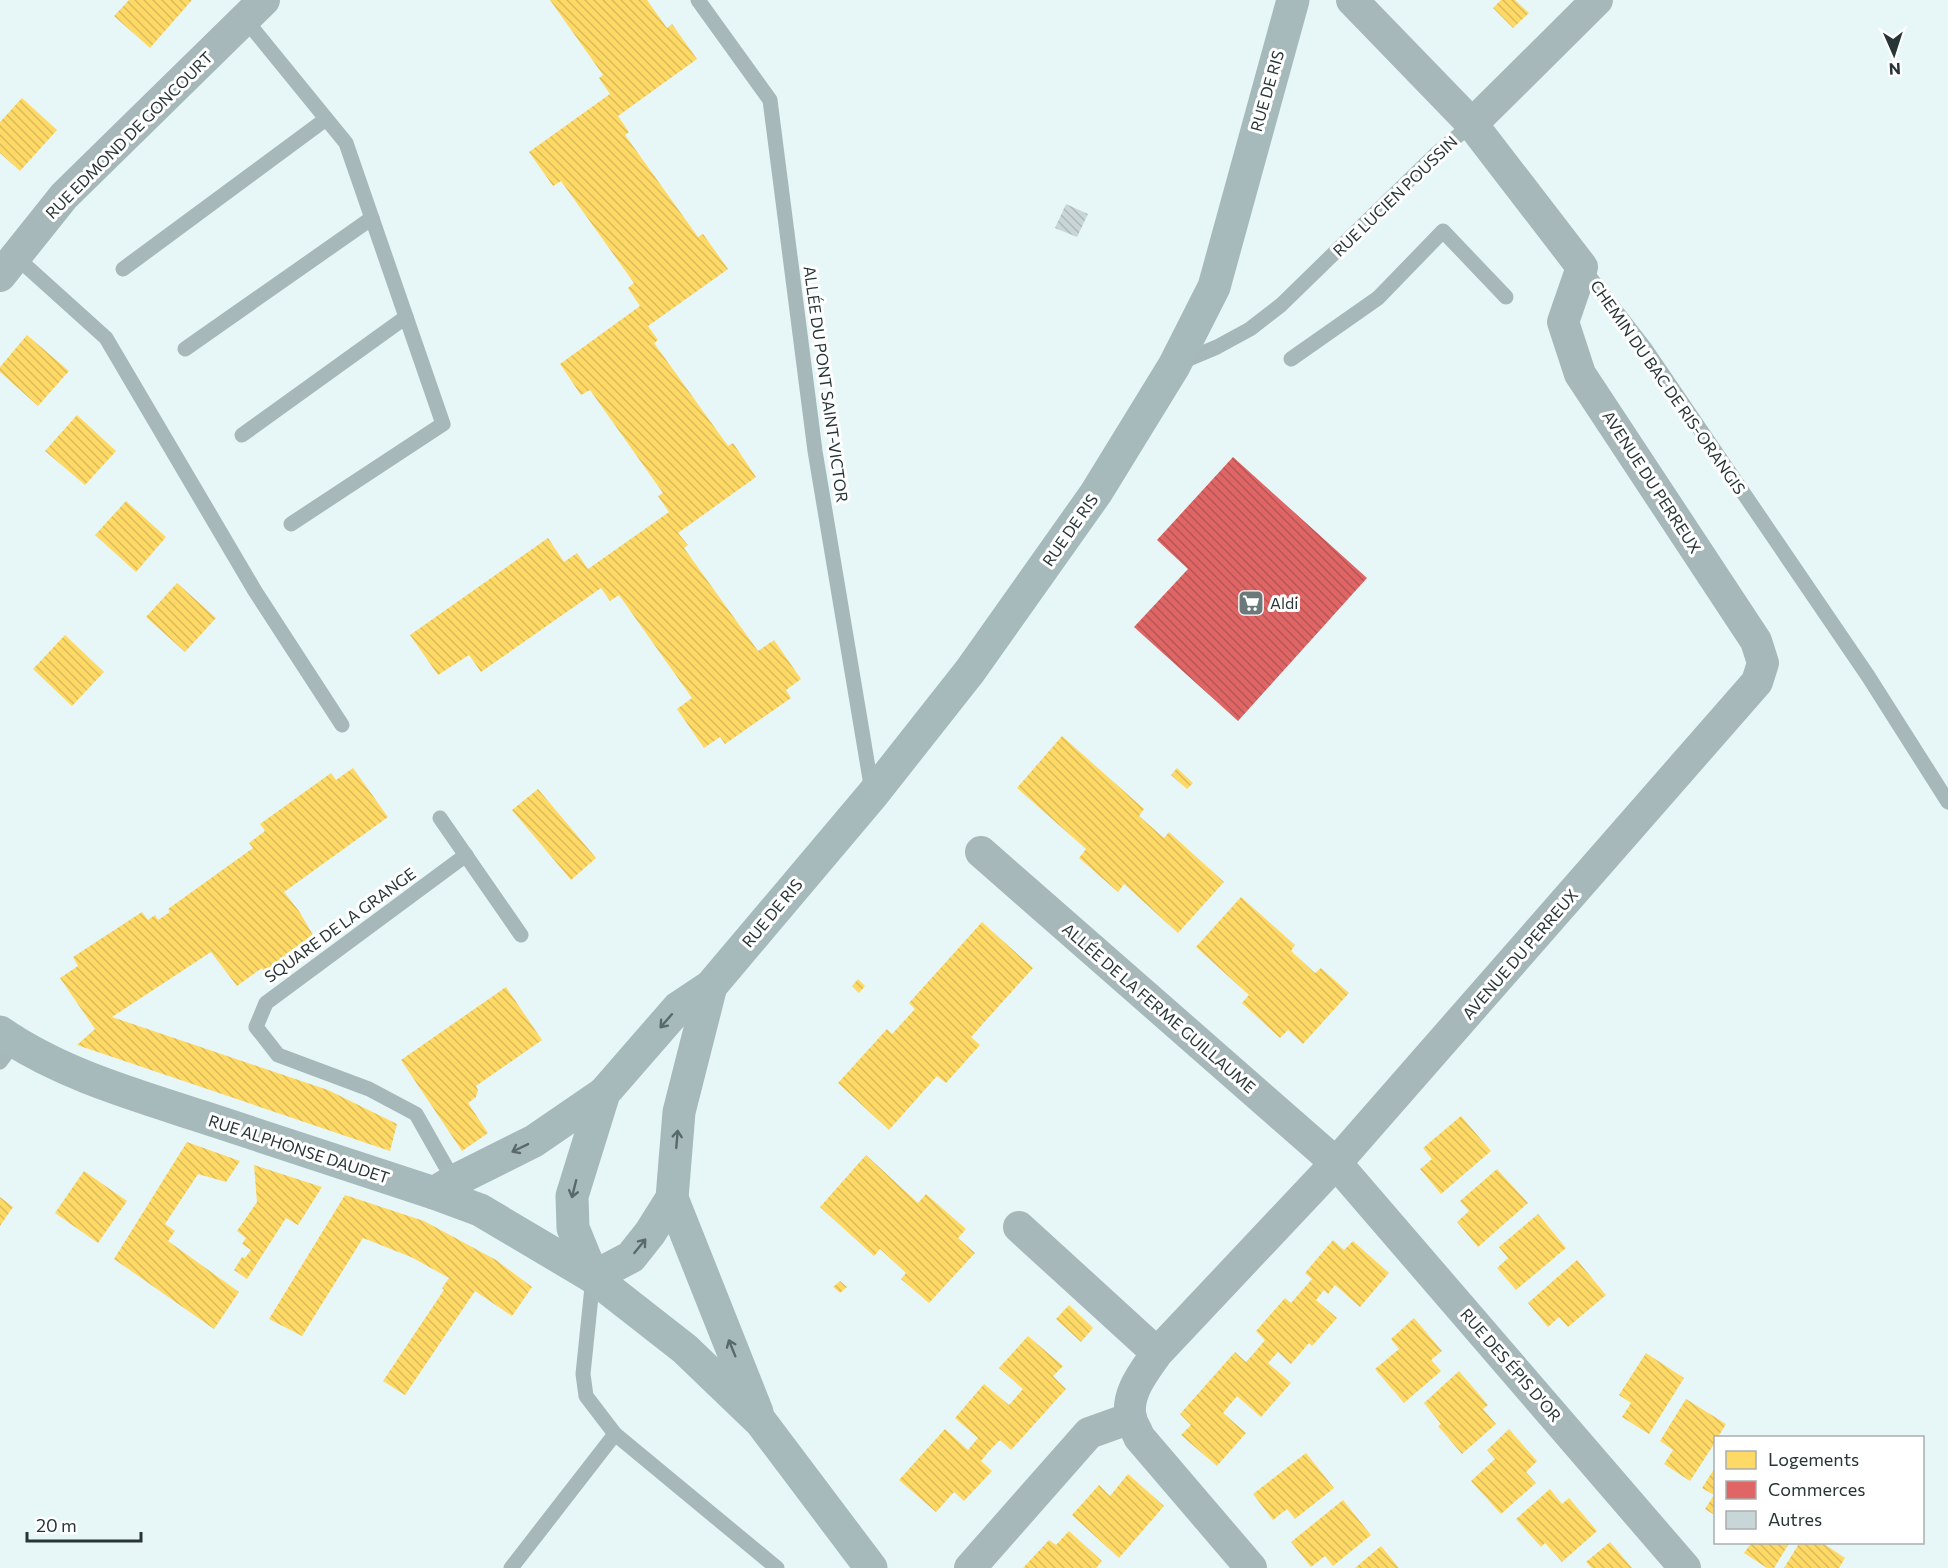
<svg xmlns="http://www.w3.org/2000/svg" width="1948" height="1568" viewBox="0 0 1948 1568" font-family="Commissioner,sans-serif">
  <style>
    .homes { fill: url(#homes-back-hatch) }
    .shops { fill: url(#shops-back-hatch) }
    .building { fill: url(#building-back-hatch) }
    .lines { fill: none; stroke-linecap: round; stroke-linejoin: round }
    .service { stroke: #a7b8ba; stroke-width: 15 }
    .minor { stroke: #a7b8ba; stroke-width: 32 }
    .primary { stroke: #a6babc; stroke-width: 33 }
    .oneway { stroke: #5a6a6c }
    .labels { text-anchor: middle; stroke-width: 6; stroke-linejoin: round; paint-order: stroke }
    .street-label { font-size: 16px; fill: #283536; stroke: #fff }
    .poi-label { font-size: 16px; fill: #283536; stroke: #fff; text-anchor: start }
  </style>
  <defs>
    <pattern id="homes-back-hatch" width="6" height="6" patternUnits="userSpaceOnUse" patternTransform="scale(1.5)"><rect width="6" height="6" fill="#ffd966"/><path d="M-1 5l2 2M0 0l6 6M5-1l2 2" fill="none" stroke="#dbbb59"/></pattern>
    <pattern id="shops-back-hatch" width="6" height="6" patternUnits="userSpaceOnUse" patternTransform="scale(1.5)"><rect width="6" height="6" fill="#e06666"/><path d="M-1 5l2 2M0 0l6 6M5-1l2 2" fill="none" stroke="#b65555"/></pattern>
    <pattern id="building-back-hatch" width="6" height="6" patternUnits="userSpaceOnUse" patternTransform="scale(1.5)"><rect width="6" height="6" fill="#c9d6d7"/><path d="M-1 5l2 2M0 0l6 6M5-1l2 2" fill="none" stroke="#adb8b9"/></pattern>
  </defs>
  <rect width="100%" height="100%" fill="#e7f7f8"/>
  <g class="homes">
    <path d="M129,0H192L150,48L114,16Z"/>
    <path d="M550,0H647L667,28L672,24L697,59L618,116L629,132L625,135L698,237L703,234L728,269L648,326L658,340L654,343L728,446L733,443L756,477L678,533L688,545L684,548L758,651L774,640L801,679L786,690L791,698L725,744L720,737L704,748L677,709L692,698L619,595L610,601L601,588L481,672L469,655L438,675L410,635L548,538L564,562L577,553L588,569L669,512L658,496L663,493L590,390L581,395L560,364L640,306L628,288L634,283L561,181L553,186L529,152L610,94L599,78L603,75Z"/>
    <path d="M1501,0H1515L1529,13L1513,28L1493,8Z"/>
    <path d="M22,98L57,130L20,171L0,153V122Z"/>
    <path d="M27,335L69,371L38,406L0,372V367Z"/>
    <path d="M77,415L116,451L85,485L45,451Z"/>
    <path d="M126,501L166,537L136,572L95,535Z"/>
    <path d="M177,583L216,618L185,652L146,617Z"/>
    <path d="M65,635L104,672L72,706L33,669Z"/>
    <path d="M1062,736L1144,809L1139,816L1164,838L1169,832L1224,882L1178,933L1124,884L1118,892L1079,858L1086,849L1017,788Z"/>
    <path d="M353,768L388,817L284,892L299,911L313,935L286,954L289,959L266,975L262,968L237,986L211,952L112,1017L328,1090L397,1124L390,1151L77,1045L95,1029L60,978L78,966L73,957L142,912L148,920L155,915L158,920L170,912L168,909L253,848L249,843L265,831L260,824L331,773L336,780Z"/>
    <path d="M1177,768L1193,783L1187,789L1171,775Z"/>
    <path d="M538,789L596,858L571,880L512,810Z"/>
    <path d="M1241,897L1295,945L1291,951L1315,973L1321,968L1349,993L1303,1044L1288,1030L1280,1038L1242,1003L1249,995L1196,947Z"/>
    <path d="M982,922L1033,968L971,1037L980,1045L946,1083L937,1076L889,1130L838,1083L887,1029L892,1034L915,1009L909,1003Z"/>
    <path d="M858,979L865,986L859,993L852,986Z"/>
    <path d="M506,987L542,1040L476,1086L478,1090L476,1097L468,1103L488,1133L462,1151L401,1060Z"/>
    <path d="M1461,1116L1491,1151L1441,1194L1420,1169L1432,1159L1423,1148Z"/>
    <path d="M187,1142L240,1161L226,1182L198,1174L165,1224L175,1231L168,1241L239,1292L214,1329L114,1259Z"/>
    <path d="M866,1155L918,1203L926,1194L966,1229L958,1238L975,1253L929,1303L901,1279L906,1273L880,1249L874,1256L820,1207Z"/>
    <path d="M254,1165L322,1187L298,1225L286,1218L247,1279L234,1270L242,1257L245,1258L251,1250L242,1244L246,1238L237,1231L257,1202Z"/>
    <path d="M1497,1169L1528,1203L1478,1247L1457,1222L1469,1211L1460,1201Z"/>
    <path d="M84,1171L127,1201L98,1243L55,1213Z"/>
    <path d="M345,1195L424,1221L496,1260L532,1287L512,1316L475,1291L405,1395L383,1381L444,1290L442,1288L449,1278L411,1257L363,1238L302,1336L269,1319Z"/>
    <path d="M0,1197L13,1207L0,1226Z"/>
    <path d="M1538,1214L1566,1248L1516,1290L1497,1268L1508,1258L1499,1247Z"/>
    <path d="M1333,1240L1344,1250L1353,1241L1389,1273L1360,1307L1335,1285L1328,1294L1324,1290L1316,1300L1337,1318L1312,1346L1309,1343L1291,1364L1278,1352L1268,1363L1291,1383L1261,1417L1237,1396L1223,1413L1246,1433L1217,1466L1181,1435L1191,1425L1180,1414L1235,1352L1246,1362L1255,1352L1265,1340L1256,1331L1285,1298L1291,1303L1312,1279L1305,1273Z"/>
    <path d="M1577,1260L1606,1295L1568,1327L1559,1317L1548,1327L1528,1303Z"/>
    <path d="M840,1281L847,1287L840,1293L833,1287Z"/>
    <path d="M1069,1305L1093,1328L1081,1342L1056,1319Z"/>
    <path d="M1414,1318L1442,1351L1431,1360L1441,1371L1404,1403L1375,1369L1399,1349L1391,1339Z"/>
    <path d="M1028,1336L1063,1366L1053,1376L1066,1389L1011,1450L1000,1440L990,1450L981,1461L992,1471L964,1501L954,1492L936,1512L899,1480L945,1429L968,1450L978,1438L955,1418L984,1384L1009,1405L1023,1389L999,1368Z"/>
    <path d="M1646,1353L1684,1378L1649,1434L1622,1417L1631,1403L1619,1395Z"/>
    <path d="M1459,1371L1488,1405L1483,1409L1496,1424L1462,1454L1438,1426L1441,1424L1424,1403Z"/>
    <path d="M1686,1399L1726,1424L1718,1437L1716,1438V1441L1690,1481L1664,1464L1673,1450L1660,1441Z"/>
    <path d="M1509,1429L1537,1461L1526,1472L1536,1483L1501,1514L1471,1481L1495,1459L1487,1450Z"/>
    <path d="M1306,1453L1334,1488L1295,1519L1287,1509L1273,1520L1253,1494Z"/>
    <path d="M1716,1466V1516L1705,1509L1714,1495L1702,1488Z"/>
    <path d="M1128,1474L1164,1506L1119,1558L1072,1515L1099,1485L1110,1496Z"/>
    <path d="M1550,1489L1562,1504L1569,1498L1597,1531L1562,1562L1545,1543L1541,1547L1516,1519Z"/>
    <path d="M1343,1500L1371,1535L1333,1566L1325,1556L1311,1567L1291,1542Z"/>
    <path d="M1069,1531L1102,1561L1096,1568H1023L1049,1540L1056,1545Z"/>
    <path d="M1610,1542L1632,1568H1592L1586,1562Z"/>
    <path d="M1752,1542H1790L1774,1568H1767L1744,1553Z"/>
    <path d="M1800,1542H1821L1845,1558L1839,1568H1784Z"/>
    <path d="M1381,1546L1399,1568H1355Z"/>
  </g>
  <path class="shops" d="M1233,457L1367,578L1238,721L1134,627L1188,569L1157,540Z"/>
  <path class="building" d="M1066,204L1088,214L1077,237L1055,228Z"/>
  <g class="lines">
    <g class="service">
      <path d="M698,0L770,100L815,451L872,791"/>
      <path d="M245,19L346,143L443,424L291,524"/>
      <path d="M15,256L106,338L255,591L342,725"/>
      <path d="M1582,267L1644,347L1868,676L1948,802"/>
      <path d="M123,269L326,119"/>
      <path d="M185,349L372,218"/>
      <path d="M1291,359L1378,298L1443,231L1506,297"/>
      <path d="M1179,363L1217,347L1250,329L1281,305L1437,153L1472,124"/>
      <path d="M242,435L406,317"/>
      <path d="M440,818L521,935"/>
      <path d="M0,1062L15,1042"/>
      <path d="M454,1181L416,1114L369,1089L278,1055L256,1027L266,1003L466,855"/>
      <path d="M593,1277L583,1374L586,1396L615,1434L777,1568"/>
      <path d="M511,1568L615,1434"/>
    </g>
    <g class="minor">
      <path d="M1472,124L1597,0"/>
      <path d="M0,276L64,196L264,0"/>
      <path d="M981,852L1336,1163L1685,1568"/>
      <path d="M1019,1227L1157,1353"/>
      <path d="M970,1568L1089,1433L1131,1418"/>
      <path d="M1251,1568L1139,1437C1137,1431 1133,1425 1131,1419C1125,1394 1144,1372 1157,1353L1336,1163L1757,682L1763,663L1756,641L1580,374L1563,322L1582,267L1472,124L1352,0"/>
    </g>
    <g class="primary">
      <path d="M0,1032C59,1073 132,1094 200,1116C278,1142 356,1168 434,1193L480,1210L593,1277L685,1349L761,1422L871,1568"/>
      <path d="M434,1193L454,1181L534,1141L604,1093"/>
      <path d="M672,1198L757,1412"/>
      <path d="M593,1277L573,1228L572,1196L604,1093L678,1008L711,986L873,794L970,671L1096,493L1174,366L1214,287L1293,0"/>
      <path d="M593,1277L631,1257L650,1233L672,1198L679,1112L711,986"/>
    </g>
  </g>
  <defs><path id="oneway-shaft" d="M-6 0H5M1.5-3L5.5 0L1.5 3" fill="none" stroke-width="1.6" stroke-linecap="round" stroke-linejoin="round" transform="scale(1.5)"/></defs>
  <g class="oneway">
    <use href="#oneway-shaft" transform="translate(666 1021) rotate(131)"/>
    <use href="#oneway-shaft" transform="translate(677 1139) rotate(-85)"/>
    <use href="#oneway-shaft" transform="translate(520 1148) rotate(154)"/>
    <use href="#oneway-shaft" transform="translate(574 1189) rotate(104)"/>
    <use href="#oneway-shaft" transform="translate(640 1246) rotate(-51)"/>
    <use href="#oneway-shaft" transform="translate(732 1348) rotate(-112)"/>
  </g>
  <defs>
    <g id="supermarket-square" transform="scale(1.35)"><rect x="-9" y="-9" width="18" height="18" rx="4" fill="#6b797a" stroke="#fff"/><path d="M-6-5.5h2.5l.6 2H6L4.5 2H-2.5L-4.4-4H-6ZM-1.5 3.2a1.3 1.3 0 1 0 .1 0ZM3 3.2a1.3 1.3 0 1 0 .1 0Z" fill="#fff"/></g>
  </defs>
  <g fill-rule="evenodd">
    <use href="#supermarket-square" x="1251" y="603"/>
  </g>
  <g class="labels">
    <g class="street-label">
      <text transform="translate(1267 91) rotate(-74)" y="6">RUE DE RIS</text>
      <text transform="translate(129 135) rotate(-45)" y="6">RUE EDMOND DE GONCOURT</text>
      <text transform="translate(1395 196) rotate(-44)" y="6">RUE LUCIEN POUSSIN</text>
      <text transform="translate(826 384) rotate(82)" y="6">ALLÉE DU PONT SAINT-VICTOR</text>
      <text transform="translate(1668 387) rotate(55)" y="6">CHEMIN DU BAC DE RIS-ORANGIS</text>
      <text transform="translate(1652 482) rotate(57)" y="6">AVENUE DU PERREUX</text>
      <text transform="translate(1070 530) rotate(-55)" y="6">RUE DE RIS</text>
      <text transform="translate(772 913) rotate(-50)" y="6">RUE DE RIS</text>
      <text transform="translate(340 925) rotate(-36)" y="6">SQUARE DE LA GRANGE</text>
      <text transform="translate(1520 954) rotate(-49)" y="6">AVENUE DU PERREUX</text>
      <text transform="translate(1159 1008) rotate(41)" y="6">ALLÉE DE LA FERME GUILLAUME</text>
      <text transform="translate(299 1149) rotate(18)" y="6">RUE ALPHONSE DAUDET</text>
      <text transform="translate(1511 1365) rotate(49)" y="6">RUE DES ÉPIS D'OR</text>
    </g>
    <g class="poi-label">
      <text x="1270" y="609">Aldi</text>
    </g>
  </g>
  <rect x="1714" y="1436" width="210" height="108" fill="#ffffff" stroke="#a9aeaf" stroke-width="1.5"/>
  <rect x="1726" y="1451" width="30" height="18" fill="#ffd966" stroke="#a9aeaf" stroke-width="1.5"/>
  <text x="1768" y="1466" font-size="18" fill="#283536">Logements</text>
  <rect x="1726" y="1481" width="30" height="18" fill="#e06666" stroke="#a9aeaf" stroke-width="1.5"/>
  <text x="1768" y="1496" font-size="18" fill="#283536">Commerces</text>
  <rect x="1726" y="1511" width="30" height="18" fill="#c9d6d7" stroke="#a9aeaf" stroke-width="1.5"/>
  <text x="1768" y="1526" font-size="18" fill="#283536">Autres</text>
  <g transform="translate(1894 54) rotate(177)" stroke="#ffffff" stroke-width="4.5" paint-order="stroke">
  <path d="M0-4.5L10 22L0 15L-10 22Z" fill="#283536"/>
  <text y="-9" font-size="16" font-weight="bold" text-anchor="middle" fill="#283536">N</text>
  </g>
  <path d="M27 1532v9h114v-9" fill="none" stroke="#283536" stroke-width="3"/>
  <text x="36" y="1532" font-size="18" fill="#283536" stroke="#ffffff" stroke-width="4.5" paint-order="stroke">20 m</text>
</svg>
